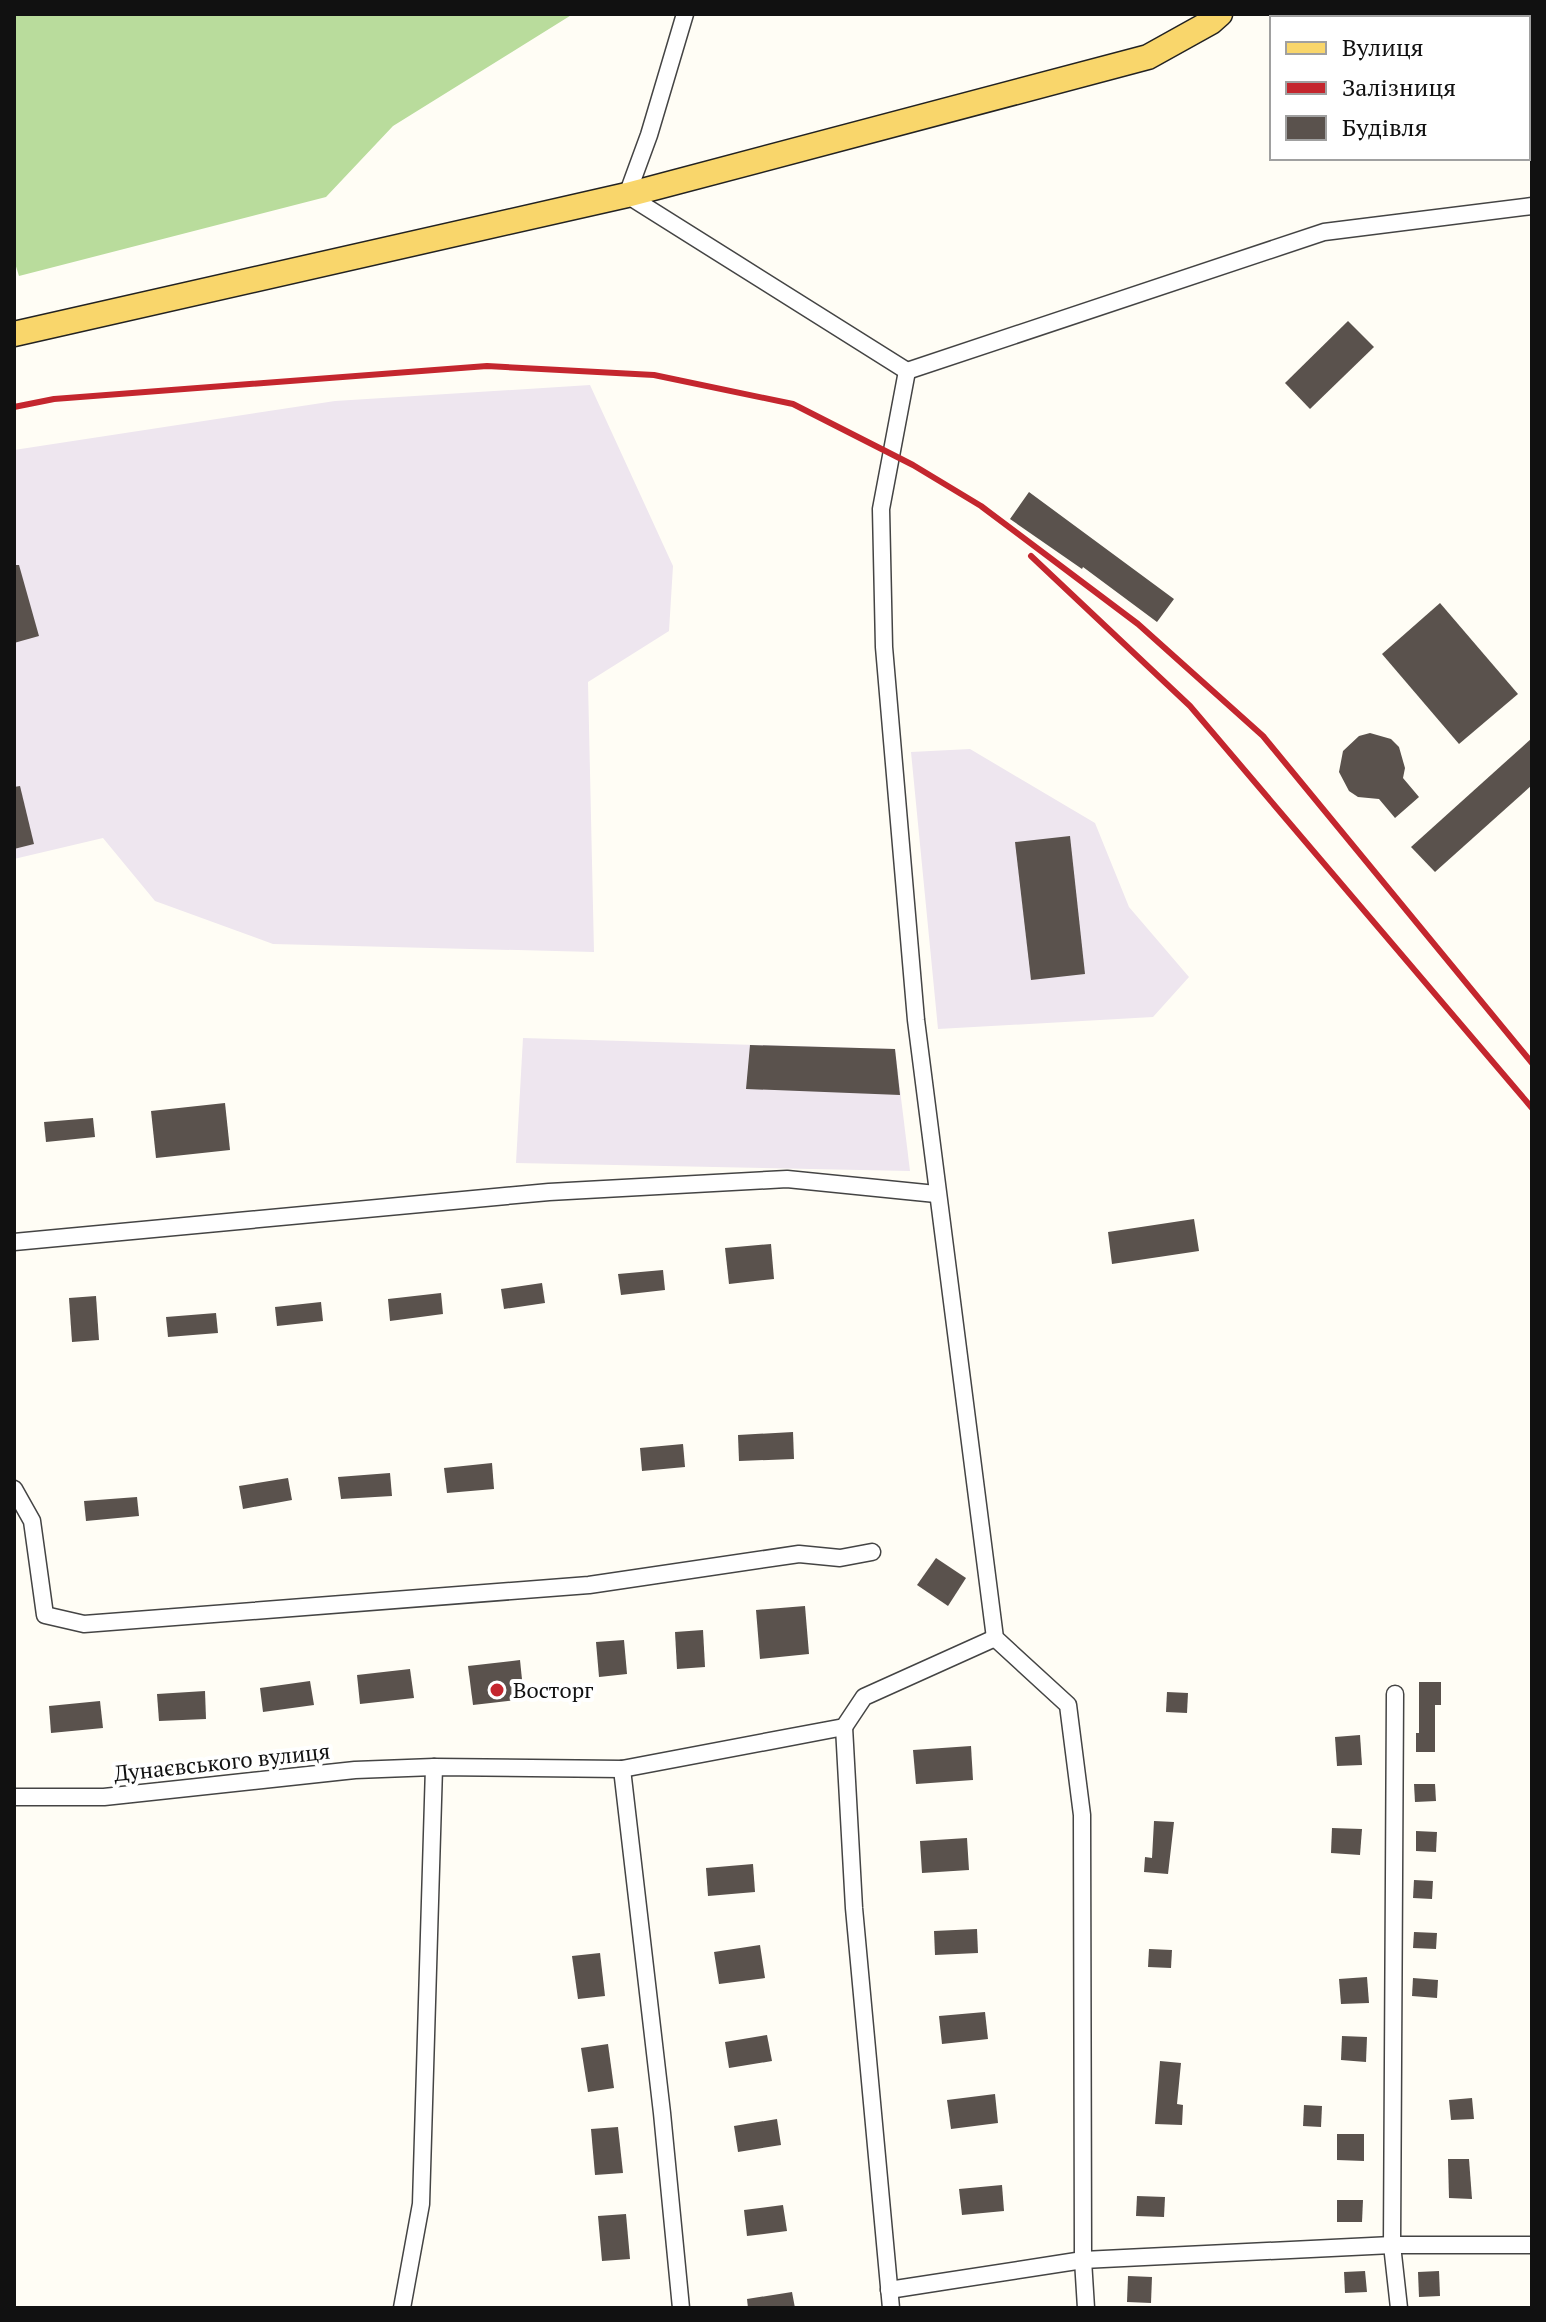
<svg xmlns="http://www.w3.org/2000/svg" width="1546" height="2322" viewBox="0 0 1546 2322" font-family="'PT Serif',serif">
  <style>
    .industrial { fill: #eee6ef }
    .forest { fill: #b9dc9c }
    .building { fill: #5a524d }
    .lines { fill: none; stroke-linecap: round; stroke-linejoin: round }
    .street-casing { stroke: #444; stroke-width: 19 }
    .primary-casing { stroke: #222; stroke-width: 27 }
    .street { stroke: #fff; stroke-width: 16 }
    .primary { stroke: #f9d66b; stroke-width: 24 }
    .rail { stroke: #c4262e; stroke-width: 6 }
    .poi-dot { fill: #c4262e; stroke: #fff; stroke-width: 3 }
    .labels { text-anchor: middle; stroke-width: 8; stroke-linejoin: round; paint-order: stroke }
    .poi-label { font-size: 22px; fill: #111; stroke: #fff; text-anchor: start }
    .street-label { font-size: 22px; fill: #111; stroke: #fff }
  </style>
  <rect width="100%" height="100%" fill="#fffdf5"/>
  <g class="industrial">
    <path d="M590,385L673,566L669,631L588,682L594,952L273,944L155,901L103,838L14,859V450L335,401Z"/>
    <path d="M970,749L1095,823L1129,907L1189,977L1153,1017L938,1029L911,752Z"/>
    <path d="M523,1038L895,1049L910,1171L516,1163Z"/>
  </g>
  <path class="forest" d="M14,14H573L393,126L326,197L19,276L14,260Z"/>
  <g class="building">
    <path d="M1348,321L1374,347L1310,409L1285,383Z"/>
    <path d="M1029,492L1174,599L1157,622L1083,567L1082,569L1010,519Z"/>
    <path d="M14,565H19L39,636L14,643Z"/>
    <path d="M1440,603L1518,694L1459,744L1382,654Z"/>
    <path d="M1370,733L1391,739L1399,747L1405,768L1403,778L1419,797L1395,818L1379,799L1358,797L1349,791L1339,772L1343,751L1359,736Z"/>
    <path d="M1532,738V785L1435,872L1411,847Z"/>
    <path d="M20,786L34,844L14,849V787Z"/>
    <path d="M1070,836L1085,974L1031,980L1015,842Z"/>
    <path d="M750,1045L895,1049L900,1095L746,1089Z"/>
    <path d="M225,1103L230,1150L156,1158L151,1111Z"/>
    <path d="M93,1118L95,1137L46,1142L44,1122Z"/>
    <path d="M1194,1219L1199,1251L1112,1264L1108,1232Z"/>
    <path d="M771,1244L774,1279L729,1284L725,1248Z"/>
    <path d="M663,1270L665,1290L621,1295L618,1274Z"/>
    <path d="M542,1283L545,1303L504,1309L501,1289Z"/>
    <path d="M441,1293L443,1314L390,1321L388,1299Z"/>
    <path d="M96,1296L99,1340L72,1342L69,1298Z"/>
    <path d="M321,1302L323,1321L277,1326L275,1307Z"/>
    <path d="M216,1313L218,1333L168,1337L166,1317Z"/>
    <path d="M793,1432L794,1459L739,1461L738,1435Z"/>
    <path d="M683,1444L685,1467L642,1471L640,1448Z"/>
    <path d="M492,1463L494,1489L447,1493L444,1468Z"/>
    <path d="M390,1473L392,1496L341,1499L338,1477Z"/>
    <path d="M288,1478L292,1500L243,1509L239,1486Z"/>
    <path d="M137,1497L139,1516L86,1521L84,1501Z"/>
    <path d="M936,1558L966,1578L948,1606L917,1585Z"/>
    <path d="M805,1606L809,1654L760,1659L756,1610Z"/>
    <path d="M703,1630L705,1667L677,1669L675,1632Z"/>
    <path d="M624,1640L627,1674L599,1677L596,1642Z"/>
    <path d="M520,1660L524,1699L473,1705L468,1666Z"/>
    <path d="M410,1669L414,1698L360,1704L357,1675Z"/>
    <path d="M310,1681L314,1705L263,1712L260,1688Z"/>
    <path d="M1419,1682H1441V1705H1435V1752H1416V1733H1419Z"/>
    <path d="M205,1691L206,1719L159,1721L157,1694Z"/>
    <path d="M1167,1692L1188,1693L1187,1713L1166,1712Z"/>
    <path d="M100,1701L103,1728L51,1733L49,1706Z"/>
    <path d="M1360,1735L1362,1765L1337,1766L1335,1737Z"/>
    <path d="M971,1746L973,1780L916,1784L913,1750Z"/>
    <path d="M1414,1784H1435L1436,1801L1415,1802Z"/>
    <path d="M1154,1821L1174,1822L1168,1874L1144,1872L1145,1857L1152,1858Z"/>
    <path d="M1332,1828L1362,1829L1360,1855L1331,1853Z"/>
    <path d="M1416,1831L1437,1832L1436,1852L1416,1851Z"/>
    <path d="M967,1838L969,1870L922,1873L920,1841Z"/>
    <path d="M753,1864L755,1892L708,1896L706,1868Z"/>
    <path d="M1414,1880L1433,1881L1432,1899L1413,1898Z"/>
    <path d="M977,1929L978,1953L935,1955L934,1931Z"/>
    <path d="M1414,1932L1437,1933L1436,1949L1413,1948Z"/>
    <path d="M760,1945L765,1978L719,1984L714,1952Z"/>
    <path d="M1149,1949L1172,1950L1171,1968L1148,1967Z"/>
    <path d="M600,1953L605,1996L578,1999L572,1956Z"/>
    <path d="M1367,1977L1369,2003L1341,2004L1339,1979Z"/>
    <path d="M1413,1978L1438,1980L1437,1998L1412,1996Z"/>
    <path d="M985,2012L988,2039L942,2044L939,2016Z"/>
    <path d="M767,2035L772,2061L729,2068L725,2042Z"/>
    <path d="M1342,2036L1367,2037L1366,2062L1341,2060Z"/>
    <path d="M608,2044L614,2088L588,2092L581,2048Z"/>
    <path d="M1160,2061L1181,2063L1177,2104L1183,2105L1182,2125L1155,2124Z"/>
    <path d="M995,2094L998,2123L951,2129L947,2100Z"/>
    <path d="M1472,2098L1474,2119L1451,2120L1449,2100Z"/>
    <path d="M1304,2105L1322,2106L1321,2127L1303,2126Z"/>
    <path d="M777,2119L781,2145L738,2152L734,2126Z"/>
    <path d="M618,2127L623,2173L595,2175L591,2129Z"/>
    <path d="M1337,2134H1364V2161L1337,2160Z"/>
    <path d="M1448,2159H1469L1472,2199L1449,2198Z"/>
    <path d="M1002,2185L1004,2211L962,2215L959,2189Z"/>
    <path d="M1137,2196L1165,2197L1164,2217L1136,2216Z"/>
    <path d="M1337,2200H1363L1362,2222H1337Z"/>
    <path d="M783,2205L787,2231L747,2236L744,2210Z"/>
    <path d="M626,2214L630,2259L602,2261L598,2216Z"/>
    <path d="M1365,2271L1367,2292L1345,2293L1344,2272Z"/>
    <path d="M1439,2271L1440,2296L1419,2297L1418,2272Z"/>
    <path d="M1128,2276L1152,2277L1151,2303L1127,2302Z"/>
    <path d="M792,2292L795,2308H748L747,2299Z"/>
  </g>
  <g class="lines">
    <g class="street-casing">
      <g id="street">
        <path d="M685,14L649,135L627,195L907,371"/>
        <path d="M907,371L881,509L884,647L916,1020L995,1638L1068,1705L1082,1815L1083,2260L1086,2308"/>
        <path d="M907,371L1324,232L1532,206"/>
        <path d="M14,1242L549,1192L787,1179L936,1194"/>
        <path d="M14,1489L32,1521L45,1615L84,1624L589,1585L799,1554L840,1558L872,1552"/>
        <path d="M1395,1694L1392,2245L1399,2308"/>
        <path d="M844,1727L854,1908L891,2308"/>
        <path d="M622,1769L662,2113L681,2308"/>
        <path d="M14,1797H104L355,1770L434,1767L622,1769L844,1727L864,1697L995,1638"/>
        <path d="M889,2290L1083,2260L1392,2245H1532"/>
        <path d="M402,2308L421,2204L434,1767"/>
      </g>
    </g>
    <g class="primary-casing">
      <path id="primary" d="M14,334L627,195L1148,57L1211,22L1220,14"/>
    </g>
    <use href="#street" class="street"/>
    <use href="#primary" class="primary"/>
    <g class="rail">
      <path d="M14,407L54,399L487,366L654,375L793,404L913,465L981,506L1138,624L1263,736L1532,1063"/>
      <path d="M1031,556L1190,706L1532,1108"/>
    </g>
  </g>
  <circle class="poi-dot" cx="497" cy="1690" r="8"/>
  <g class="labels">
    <g class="poi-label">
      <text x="513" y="1698">Восторг</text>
    </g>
    <g class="street-label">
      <text transform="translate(222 1762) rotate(-6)" y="8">Дунаєвського вулиця</text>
    </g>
  </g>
  <rect width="1546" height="2322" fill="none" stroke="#111111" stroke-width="32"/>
  <rect x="1270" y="16" width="260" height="144" fill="#ffffff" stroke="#a0a0a0" stroke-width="2"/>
  <rect x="1286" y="42" width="40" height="12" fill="#f9d66b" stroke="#a0a0a0" stroke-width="2"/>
  <text x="1342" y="56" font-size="24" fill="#111111">Вулиця</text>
  <rect x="1286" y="82" width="40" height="12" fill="#c4262e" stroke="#a0a0a0" stroke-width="2"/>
  <text x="1342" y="96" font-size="24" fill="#111111">Залізниця</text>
  <rect x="1286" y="116" width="40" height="24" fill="#5a524d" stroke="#a0a0a0" stroke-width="2"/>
  <text x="1342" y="136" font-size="24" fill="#111111">Будівля</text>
</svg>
